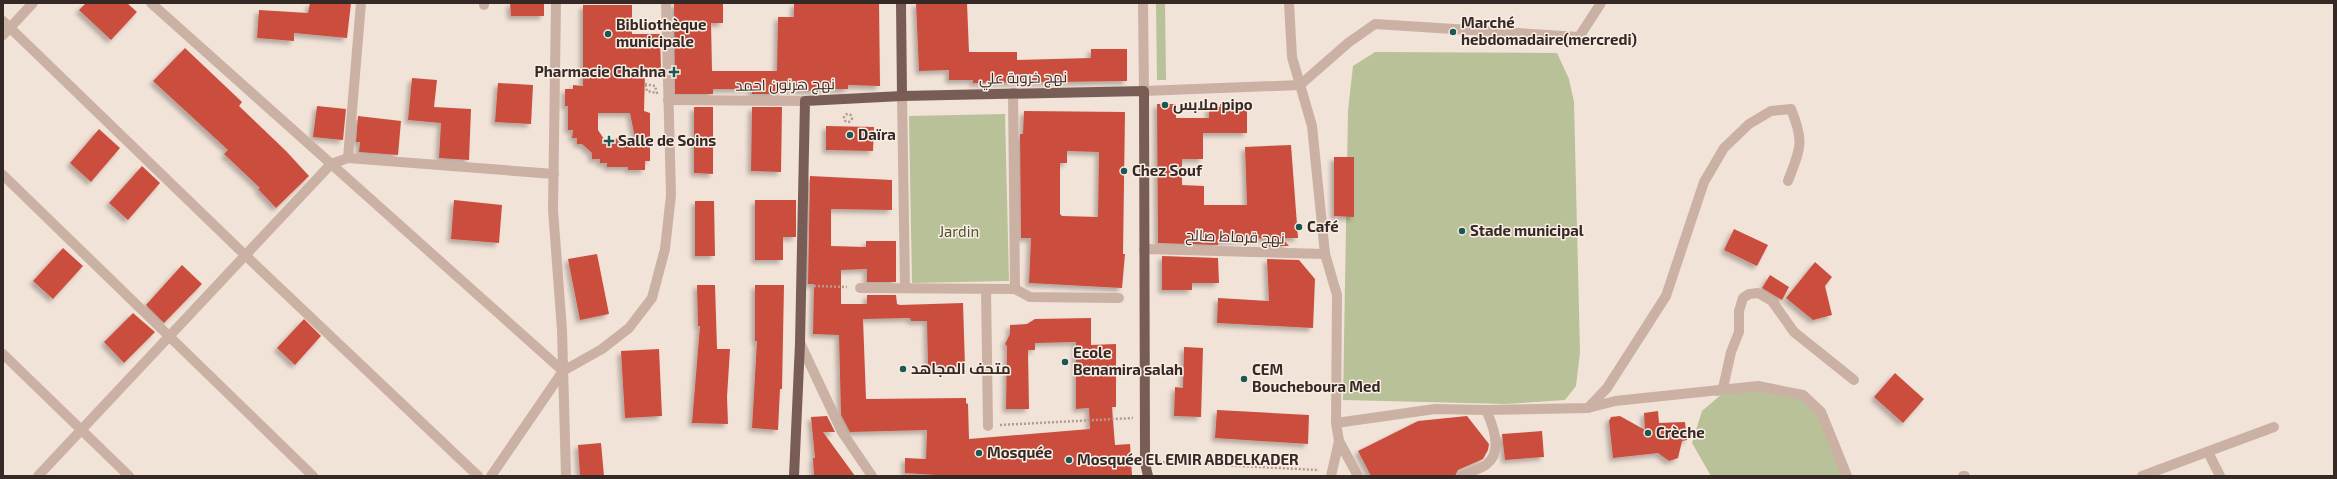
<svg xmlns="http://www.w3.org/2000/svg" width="2337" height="479" viewBox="0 0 2337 479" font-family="'Exo 2',Cairo,sans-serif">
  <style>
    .green { fill: #b9c198 }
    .building { fill: #cb4e3d; fill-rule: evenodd; filter: url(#shadow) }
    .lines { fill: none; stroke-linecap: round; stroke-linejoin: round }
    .path { stroke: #b69a8e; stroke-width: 2.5; stroke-dasharray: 2 2; stroke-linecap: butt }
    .minor { stroke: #cab1a4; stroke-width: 10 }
    .major { stroke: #785d56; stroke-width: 10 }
    .poi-dot { fill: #1a5854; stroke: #faede4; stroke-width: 1.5 }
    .labels { text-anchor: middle; stroke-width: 3; stroke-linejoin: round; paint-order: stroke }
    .poi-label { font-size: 15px; font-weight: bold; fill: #352926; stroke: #faede4; text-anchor: start }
    .street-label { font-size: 15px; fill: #352926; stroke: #faede4 }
    .park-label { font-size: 15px; fill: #4a5429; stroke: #faede4 }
  </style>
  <defs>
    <filter id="shadow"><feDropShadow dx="-3.5" dy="3.5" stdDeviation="2" flood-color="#0004"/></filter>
  </defs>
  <rect width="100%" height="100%" fill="#f2e3d8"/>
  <g class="green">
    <path d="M1156,3H1165L1166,80H1157Z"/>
    <path d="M1375,52L1557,53L1569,79L1574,102L1580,352L1576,386L1565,400L1506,404L1343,400L1348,111L1353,66Z"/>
    <path d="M1005,114L1009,281L912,283L909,116Z"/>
    <path d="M1729,388L1787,391L1819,407L1847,476H1711L1692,443L1702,411Z"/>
  </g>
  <g class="building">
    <path d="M86,3H127L137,12L111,40L79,10Z"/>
    <path d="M310,3H351L347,38L294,33V41L257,38L259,10L308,13Z"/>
    <path d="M510,3H544V16H511Z"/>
    <path d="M674,3H723V23H711L712,71H777L778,17H794V3H879L880,86L848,85V89H821V91L782,90V94H752V89H713V94H675Z"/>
    <path d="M916,3H967L969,52H1017V60L1091,58V49H1127V81L973,83V80H949V70L919,71Z"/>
    <path d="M583,5H632V34H660L661,70L645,71L644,111L650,113V161H645V170H628V167H607V163H600V159H592V153L582,144H577V138H572L573,130H568V106H565V89H573V85L583,86ZM598,113H630L635,138L604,139L598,130Z"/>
    <path d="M185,48L242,102L239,106L286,151L309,176L276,208L258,189L260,188L224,154L228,150L153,81Z"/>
    <path d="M412,78L437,80L434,107L471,109L469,160L439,158L441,123L408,120Z"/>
    <path d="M498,83L533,85L531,124L495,122Z"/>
    <path d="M1157,104H1176V118H1209V107H1220V104L1247,105V133H1203V159H1182V185L1204,186V205H1247L1245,147L1291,145L1298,238H1282L1289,246H1267V238L1218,242V245L1158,243Z"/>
    <path d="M317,106L346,109L343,140L313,137Z"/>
    <path d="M694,107H713V174L694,173Z"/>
    <path d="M752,107H782L781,172L751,171Z"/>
    <path d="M1024,111L1125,112L1123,254H1125L1122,288L1029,283L1031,238H1021L1020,134H1023ZM1067,151L1099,152L1098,217L1062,216L1060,214V163H1067Z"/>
    <path d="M358,116L401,121L398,155L359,152L360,142H356Z"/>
    <path d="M826,126L874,127L873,151L826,150Z"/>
    <path d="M99,129L120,148L91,182L70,163Z"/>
    <path d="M1334,157H1354V217L1334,216Z"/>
    <path d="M142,166L160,183L128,220L109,203Z"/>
    <path d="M810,176L892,180V210L831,209V246L866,247V241H896V282H867V269L841,270V304H867V295H896L897,304L900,305L963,303L965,367L928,368L927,321H911L910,318L863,319L866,399L966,398V403L968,404L969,439L1090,429L1089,408L1076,409V342L1035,343V350H1028L1029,409H1006L1007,346L1005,344L1010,334V325L1027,324L1035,319L1091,318V345L1116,344V407H1112L1115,445L1130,444L1132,476H952L905,473V458L926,459L927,430L850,432L841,415L839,335L813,334L814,284H808Z"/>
    <path d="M454,200L502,205L499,243L451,239Z"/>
    <path d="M755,200H796V237H783V260H755Z"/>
    <path d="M695,201H714L715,256H695Z"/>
    <path d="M1734,229L1768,245L1757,266L1724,250Z"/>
    <path d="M63,248L83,266L53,299L33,281Z"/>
    <path d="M597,254L609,314L580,320L568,259Z"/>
    <path d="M1162,256L1218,258L1219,283H1192V290H1162Z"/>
    <path d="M1267,259L1299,260L1315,279L1313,328L1217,323L1218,298L1269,301Z"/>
    <path d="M1815,262L1832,277L1825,286L1832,315L1813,320L1786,298Z"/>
    <path d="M182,265L202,284L164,323L146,305Z"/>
    <path d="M1770,275L1789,287L1782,300L1762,288Z"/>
    <path d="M697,285H715L717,349H730L727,397L728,424L692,423L700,326H698Z"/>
    <path d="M755,285H784L782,389H780L778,430L752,428L757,341H755Z"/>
    <path d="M133,313L155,332L124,363L104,342Z"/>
    <path d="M304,319L321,336L295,365L277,348Z"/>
    <path d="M1184,347L1203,348L1201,417L1174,416L1175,387L1183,388Z"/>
    <path d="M659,349L662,416L625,418L621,351Z"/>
    <path d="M1895,373L1924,399L1903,423L1874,397Z"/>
    <path d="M1217,410L1309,415L1308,444L1215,438Z"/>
    <path d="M1658,411L1659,423L1685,422L1687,440L1682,441L1678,458L1669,461L1658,453L1613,458L1609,421L1611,417L1620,416L1645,430L1644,413Z"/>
    <path d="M827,416L835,432H823L855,476H814L813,458H815L811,417Z"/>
    <path d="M1467,416L1489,444L1488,450L1483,459L1458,470L1455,476H1371L1358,451L1418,421Z"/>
    <path d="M1542,431L1544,457L1505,460L1502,434Z"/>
    <path d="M601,443L604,476H580L578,445Z"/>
  </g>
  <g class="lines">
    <g class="path">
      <path d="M645,84L655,86L657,93L647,91Z"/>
      <circle cx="848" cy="118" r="4"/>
      <path d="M814,286L847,287"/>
      <path d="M1000,425L1133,418"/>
      <path d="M1159,462L1319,470"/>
    </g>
    <g class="minor">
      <path d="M151,3L563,371"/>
      <path d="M361,3L348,158L554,174"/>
      <path d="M556,3L553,210L562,330L566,476"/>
      <path d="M1143,3L1144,91L1300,85L1348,43L1375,24L1579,37L1601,3"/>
      <path d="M1289,3L1292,57L1312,126L1325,254L1337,295L1336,423L1339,441L1331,476"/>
      <path d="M484,5V3"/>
      <path d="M3,21L245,255L478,476"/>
      <path d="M3,35L33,3"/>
      <path d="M1013,93L1015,289"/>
      <path d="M902,96L905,288"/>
      <path d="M668,100L805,101"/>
      <path d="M3,175L313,476"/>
      <path d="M1144,249L1325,254"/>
      <path d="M860,288L1015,289L1030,297L1119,298"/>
      <path d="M986,289L988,426"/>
      <path d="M800,343L842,432L872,476"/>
      <path d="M3,354L129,476"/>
      <path d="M1717,391L1723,388L1731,352L1739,332V311L1743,298L1749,294L1758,293L1772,301L1794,332L1854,380"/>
      <path d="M1588,408L1607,388L1666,296L1704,182L1724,148L1749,124L1771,111L1791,109C1805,143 1800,149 1788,181"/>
      <path d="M1336,423L1435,409L1486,410L1588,408L1615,401L1758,386L1803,395L1821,412L1847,476"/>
      <path d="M1339,441L1358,476"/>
      <path d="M2208,452L2220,476"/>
      <path d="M38,476L331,164L348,158"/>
      <path d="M491,476L563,371L602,349L629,328L652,298L665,249L671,195L666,3"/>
      <path d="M1461,476C1469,472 1481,469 1487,464C1503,451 1493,425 1486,410"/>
      <path d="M1963,476H1965"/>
      <path d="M2142,476L2274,427"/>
    </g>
    <g class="major">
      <path d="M901,3L902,96"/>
      <path d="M794,476L800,343L805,101L902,96L1144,91L1145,463L1148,476"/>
    </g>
  </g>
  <g class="poi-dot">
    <circle cx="1453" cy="32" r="4"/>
    <circle cx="608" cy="34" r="4"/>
    <path d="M672 66h4v4h4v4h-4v4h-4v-4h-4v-4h4z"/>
    <circle cx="1165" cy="105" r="4"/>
    <circle cx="850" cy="135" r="4"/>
    <path d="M607 135h4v4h4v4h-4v4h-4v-4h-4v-4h4z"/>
    <circle cx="1124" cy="171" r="4"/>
    <circle cx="1299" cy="227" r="4"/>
    <circle cx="1462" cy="231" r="4"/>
    <circle cx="1065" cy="362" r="4"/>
    <circle cx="903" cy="369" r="4"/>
    <circle cx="1244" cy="379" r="4"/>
    <circle cx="1648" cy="433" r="4"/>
    <circle cx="979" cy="453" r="4"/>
    <circle cx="1069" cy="460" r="4"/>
  </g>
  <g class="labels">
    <g class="poi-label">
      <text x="1461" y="28">Marché<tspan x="1461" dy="17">hebdomadaire(mercredi)</tspan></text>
      <text x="616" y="30">Bibliothèque<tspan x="616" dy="17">municipale</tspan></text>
      <text x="666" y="77" text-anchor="end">Pharmacie Chahna</text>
      <text x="1173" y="110">ملابس pipo</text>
      <text x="858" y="140">Daïra</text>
      <text x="618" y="146">Salle de Soins</text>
      <text x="1132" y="176">Chez Souf</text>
      <text x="1307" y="232">Café</text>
      <text x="1470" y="236">Stade municipal</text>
      <text x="1073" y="358">Ecole<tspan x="1073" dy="17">Benamira salah</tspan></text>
      <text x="911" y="374">متحف المجاهد</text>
      <text x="1252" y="375">CEM<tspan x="1252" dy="17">Boucheboura Med</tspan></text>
      <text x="1656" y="438">Crèche</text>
      <text x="987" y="458">Mosquée</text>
      <text x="1077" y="465">Mosquée EL EMIR ABDELKADER</text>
    </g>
    <g class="street-label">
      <text transform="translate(1023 78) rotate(-1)" y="5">نهج خروبة علي</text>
      <text transform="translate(785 85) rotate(-1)" y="5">نهج هرنون احمد</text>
      <text transform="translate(1235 237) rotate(2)" y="5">نهج قرماط صالح</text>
    </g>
    <g class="park-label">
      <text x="959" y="237">Jardin</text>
    </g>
  </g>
  <rect width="2337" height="479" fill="none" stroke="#352926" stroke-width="8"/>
</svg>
